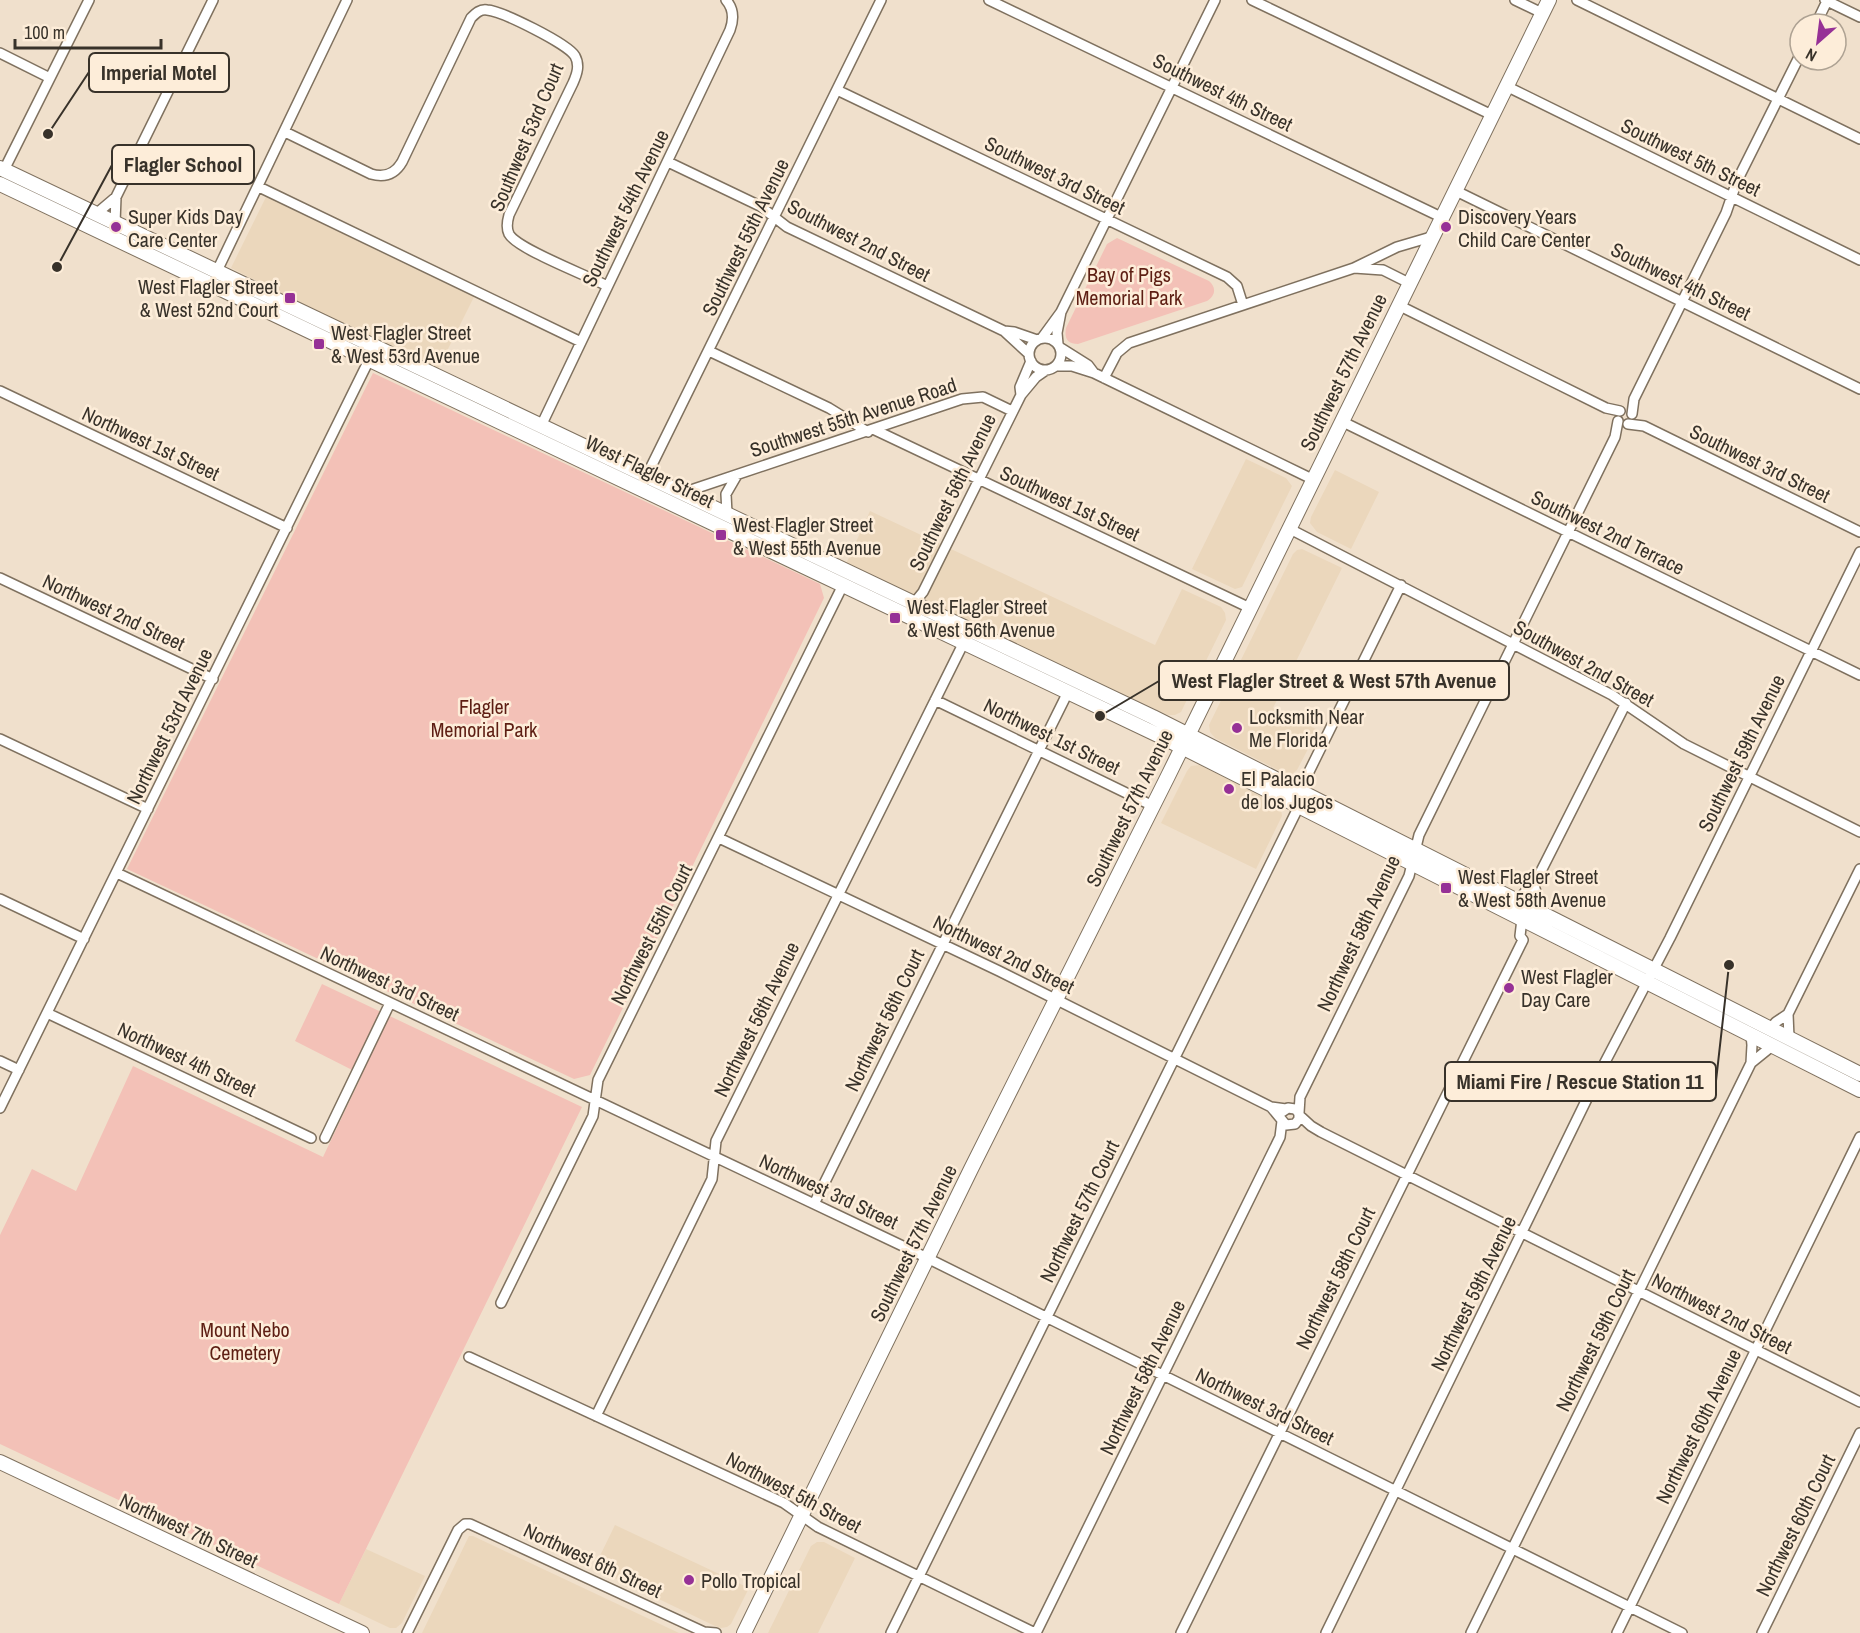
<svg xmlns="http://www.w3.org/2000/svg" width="1860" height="1633" font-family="'Archivo Narrow',sans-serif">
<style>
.built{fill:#ebd7bc}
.green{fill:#f3c1b7}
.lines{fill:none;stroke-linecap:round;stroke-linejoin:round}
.street-casing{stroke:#7f715f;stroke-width:12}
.secondary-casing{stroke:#7f715f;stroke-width:16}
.street{stroke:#fff;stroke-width:9}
.secondary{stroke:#fff;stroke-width:14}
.poi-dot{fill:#963196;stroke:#fdedd9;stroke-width:2}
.labels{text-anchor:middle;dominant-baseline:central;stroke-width:5;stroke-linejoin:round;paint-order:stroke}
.street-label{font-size:20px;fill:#38322a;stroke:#fdedd9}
.poi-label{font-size:20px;fill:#38322a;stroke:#fdedd9;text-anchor:start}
.park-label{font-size:20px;fill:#5d1e13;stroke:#fdedd9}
.leader{fill:none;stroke:#38322a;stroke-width:2}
.callout-dot{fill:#38322a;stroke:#fdedd9;stroke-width:2}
.callout{fill:#fdedd9;stroke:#38322a;stroke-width:2}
.callout-label{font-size:21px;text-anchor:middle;font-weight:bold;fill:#38322a}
</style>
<rect width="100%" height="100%" fill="#f0e0cc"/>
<path class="built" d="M266,197L474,297L437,371L231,268Z
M1246,459L1286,478L1292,486L1242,587L1235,589L1192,569Z
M1335,470L1379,492L1351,549L1317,532L1310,523L1311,517Z
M870,511L1155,645L1182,589L1221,607L1225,613L1226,620L1181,712L1175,715H1168L846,564Z
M1302,549L1342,568L1273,708L1318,730L1297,770L1292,774L1284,773L1215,738L1210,732L1209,725L1293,554L1297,550Z
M1200,765L1276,804L1281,809L1282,816L1256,869L1161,823L1187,771L1191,766Z
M615,1525L749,1588L731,1624L727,1627L721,1628L715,1626L594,1568Z
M469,1536H473L679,1633H422Z
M817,1542H824L855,1558L818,1633H768L811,1546Z
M366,1549L425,1576L402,1623L396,1628H390L339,1604Z"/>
<path class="green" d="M1117,238L1209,281C1217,288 1215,296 1207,301L1078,344C1068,344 1064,339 1066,328L1107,244Z
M373,373L820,584L824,598L590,1075L574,1079L127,869Z
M322,984L582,1107L339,1604L0,1444V1235L32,1169L76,1191L133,1066L323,1157L362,1075L295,1041Z"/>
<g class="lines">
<g class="street-casing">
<path id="street" d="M989,0L1441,217
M1252,0L1492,115
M1515,0L1542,13
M1577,0L1860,139
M1825,0L1860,17
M1816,24L1827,1
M0,53L50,78
M1506,86L1860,260
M837,90L1227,277L1237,286L1243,305
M285,132L371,174C385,178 395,174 402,162L471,18C476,13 480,9 487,10C502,11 568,44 575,56C580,65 577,74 573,83L509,215C507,222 506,228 509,234C517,249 589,276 607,286
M668,162L760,206L787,227L1004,331L1014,332L1037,340
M4,170L89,0
M259,187L581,342
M1454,190L1860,389
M96,214L116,197L213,0
M115,223L116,197
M1354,268L1383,270L1409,283
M217,271L347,0
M1398,305L1606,408L1620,411
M1004,331L1029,354
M1029 354a16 16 0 1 1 32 0a16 16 0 1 1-32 0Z
M1042,338L1061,312L1215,0
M1058,344L1057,333L1061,312
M1061,348L1088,365L1094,373
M709,351L829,408L868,432
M1057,366H1072L1094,373L1312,479
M1104,378L1117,353L1129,343L1354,268L1397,247L1431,237
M0,391L287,528
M1021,395L1020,387L1031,361
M1632,414L1634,399L1726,213L1737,181L1800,55
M1341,421L1860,675
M1628,424L1644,426L1860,532
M541,426L730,30C734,19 734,9 726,0
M875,430L1250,608
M644,481L881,0
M682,493L962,399L983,397L1012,411
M727,514L726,494L737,475
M1288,528L1612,695L1684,744L1860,832
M0,578L213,679
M914,603L923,592L1021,395L1036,377L1046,370
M935,700L1153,806
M0,739L148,809
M1300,790L1401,585
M719,838L999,971L1271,1107L1286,1109
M117,873L909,1249L1682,1633
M0,899L84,939
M1518,901L1529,887L1534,885L1626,703
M1533,908L1536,892L1534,885
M47,1013L311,1138
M1770,1029L1776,1022L1788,1014
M1789,1038L1788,1014L1860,869
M0,1061L19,1070
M1751,1063L1772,1046
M1271,1107L1286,1125L1295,1124L1299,1119V1113L1295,1109L1288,1108L1282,1112
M0,1108L369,360
M1299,1113L1300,1097L1409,876L1419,835L1615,437L1618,421
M1299,1115L1311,1126L1321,1132L1860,1402
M325,1138L390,1003
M814,1204L1068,692
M501,1303L593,1116L598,1080L843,585
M469,1357L784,1503L818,1527L1035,1633
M596,1416L712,1179L716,1141L964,642
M407,1633L458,1530L465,1524H470L704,1632L716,1633
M891,1633L1299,806
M1036,1633L1280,1137L1282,1121
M1181,1633L1523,940L1520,936L1522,919
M1326,1633L1603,1066L1670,938L1860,552
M1471,1633L1751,1063L1752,1045L1751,1035
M1617,1633L1860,1137
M1762,1633L1860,1433"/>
</g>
<g class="secondary-casing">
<path id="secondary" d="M0,168L1153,717L1860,1074
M0,184L1160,736L1860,1090
M0,1462L362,1633
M744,1633L971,1169L1168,776L1549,0"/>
</g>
<use href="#street" class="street"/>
<use href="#secondary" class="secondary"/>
</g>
<g class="poi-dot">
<circle cx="116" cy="227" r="6"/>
<circle cx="1446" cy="227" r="6"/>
<rect x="284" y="292" width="12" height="12" rx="3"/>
<rect x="313" y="338" width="12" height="12" rx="3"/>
<rect x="715" y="529" width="12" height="12" rx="3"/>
<rect x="889" y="612" width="12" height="12" rx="3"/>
<circle cx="1237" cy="728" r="6"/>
<circle cx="1229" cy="789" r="6"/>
<rect x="1440" y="882" width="12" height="12" rx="3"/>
<circle cx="1509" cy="988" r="6"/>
<circle cx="689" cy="1580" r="6"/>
</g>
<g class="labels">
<g class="street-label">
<text transform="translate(1223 92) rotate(26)">Southwest 4th Street</text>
<text transform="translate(526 137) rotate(-67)">Southwest 53rd Court</text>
<text transform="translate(1691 157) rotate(26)">Southwest 5th Street</text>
<text transform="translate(1055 175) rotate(26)">Southwest 3rd Street</text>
<text transform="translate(625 208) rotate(-64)">Southwest 54th Avenue</text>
<text transform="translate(745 237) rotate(-64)">Southwest 55th Avenue</text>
<text transform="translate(859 240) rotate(27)">Southwest 2nd Street</text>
<text transform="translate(1681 281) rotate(26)">Southwest 4th Street</text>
<text transform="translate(1343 372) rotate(-64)">Southwest 57th Avenue</text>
<text transform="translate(853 417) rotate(-18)">Southwest 55th Avenue Road</text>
<text transform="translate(151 443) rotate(25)">Northwest 1st Street</text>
<text transform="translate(1760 463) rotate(26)">Southwest 3rd Street</text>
<text transform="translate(650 471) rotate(26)">West Flagler Street</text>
<text transform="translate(952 492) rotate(-64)">Southwest 56th Avenue</text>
<text transform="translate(1070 503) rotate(25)">Southwest 1st Street</text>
<text transform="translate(1608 532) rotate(26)">Southwest 2nd Terrace</text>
<text transform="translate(114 612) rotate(25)">Northwest 2nd Street</text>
<text transform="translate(1584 663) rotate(29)">Southwest 2nd Street</text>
<text transform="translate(169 726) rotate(-64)">Northwest 53rd Avenue</text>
<text transform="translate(1052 736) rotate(26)">Northwest 1st Street</text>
<text transform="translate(1741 753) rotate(-64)">Southwest 59th Avenue</text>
<text transform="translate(1129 808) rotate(-64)">Southwest 57th Avenue</text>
<text transform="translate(1358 933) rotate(-65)">Northwest 58th Avenue</text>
<text transform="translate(651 934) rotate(-63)">Northwest 55th Court</text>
<text transform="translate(1004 954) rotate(26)">Northwest 2nd Street</text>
<text transform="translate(390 983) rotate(25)">Northwest 3rd Street</text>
<text transform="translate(756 1019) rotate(-64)">Northwest 56th Avenue</text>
<text transform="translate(884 1020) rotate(-64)">Northwest 56th Court</text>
<text transform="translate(187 1059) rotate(25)">Northwest 4th Street</text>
<text transform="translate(829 1191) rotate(25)">Northwest 3rd Street</text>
<text transform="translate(1079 1211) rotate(-64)">Northwest 57th Court</text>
<text transform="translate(913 1243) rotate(-64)">Southwest 57th Avenue</text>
<text transform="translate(1335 1278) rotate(-64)">Northwest 58th Court</text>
<text transform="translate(1473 1293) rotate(-64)">Northwest 59th Avenue</text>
<text transform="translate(1722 1313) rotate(27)">Northwest 2nd Street</text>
<text transform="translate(1595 1340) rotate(-64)">Northwest 59th Court</text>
<text transform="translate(1142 1377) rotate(-64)">Northwest 58th Avenue</text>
<text transform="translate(1265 1406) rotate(26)">Northwest 3rd Street</text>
<text transform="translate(1698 1426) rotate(-64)">Northwest 60th Avenue</text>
<text transform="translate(794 1492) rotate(28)">Northwest 5th Street</text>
<text transform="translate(1795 1525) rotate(-64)">Northwest 60th Court</text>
<text transform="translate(189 1530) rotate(25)">Northwest 7th Street</text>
<text transform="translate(593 1560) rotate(25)">Northwest 6th Street</text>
</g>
<g class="poi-label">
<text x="128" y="216">Super Kids Day<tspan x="128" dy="23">Care Center</tspan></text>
<text x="1458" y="216">Discovery Years<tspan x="1458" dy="23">Child Care Center</tspan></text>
<text x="278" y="286" text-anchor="end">West Flagler Street<tspan x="278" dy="23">&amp; West 52nd Court</tspan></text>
<text x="331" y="332">West Flagler Street<tspan x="331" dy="23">&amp; West 53rd Avenue</tspan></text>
<text x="733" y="524">West Flagler Street<tspan x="733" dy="23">&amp; West 55th Avenue</tspan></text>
<text x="907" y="606">West Flagler Street<tspan x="907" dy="23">&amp; West 56th Avenue</tspan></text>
<text x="1249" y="716">Locksmith Near<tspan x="1249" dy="23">Me Florida</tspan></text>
<text x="1241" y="778">El Palacio<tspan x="1241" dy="23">de los Jugos</tspan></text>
<text x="1458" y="876">West Flagler Street<tspan x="1458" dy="23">&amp; West 58th Avenue</tspan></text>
<text x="1521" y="976">West Flagler<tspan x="1521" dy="23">Day Care</tspan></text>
<text x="701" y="1580">Pollo Tropical</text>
</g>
<g class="park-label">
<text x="1129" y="274">Bay of Pigs<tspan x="1129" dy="23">Memorial Park</tspan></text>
<text x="484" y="706">Flagler<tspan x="484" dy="23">Memorial Park</tspan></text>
<text x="245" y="1329">Mount Nebo<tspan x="245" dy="23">Cemetery</tspan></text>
</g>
</g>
<path class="leader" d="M48 134L89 72M57 267L112 165M1100 716L1159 681M1729 965L1716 1081"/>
<g class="callout-dot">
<circle cx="48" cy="134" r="6"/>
<circle cx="57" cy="267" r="6"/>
<circle cx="1100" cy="716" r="6"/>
<circle cx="1729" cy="965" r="6"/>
</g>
<g class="callout">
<rect x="89" y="53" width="140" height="39" rx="6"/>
<rect x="112" y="145" width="142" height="39" rx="6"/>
<rect x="1159" y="661" width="350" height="39" rx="6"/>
<rect x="1445" y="1062" width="271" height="39" rx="6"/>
</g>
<g class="callout-label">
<text x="159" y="80">Imperial Motel</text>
<text x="183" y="172">Flagler School</text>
<text x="1334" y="688">West Flagler Street &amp; West 57th Avenue</text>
<text x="1580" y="1089">Miami Fire / Rescue Station 11</text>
</g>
<g transform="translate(1818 42) rotate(208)"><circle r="28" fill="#fdedd9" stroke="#aea293" stroke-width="1.5"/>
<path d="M0-4.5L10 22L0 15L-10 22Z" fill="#963196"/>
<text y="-9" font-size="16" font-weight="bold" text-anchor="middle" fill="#38322a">N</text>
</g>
<path d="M15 39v9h146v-9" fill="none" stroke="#38322a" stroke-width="3"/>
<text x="24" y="39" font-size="18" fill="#38322a" stroke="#fdedd9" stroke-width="4.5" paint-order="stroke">100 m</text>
</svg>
